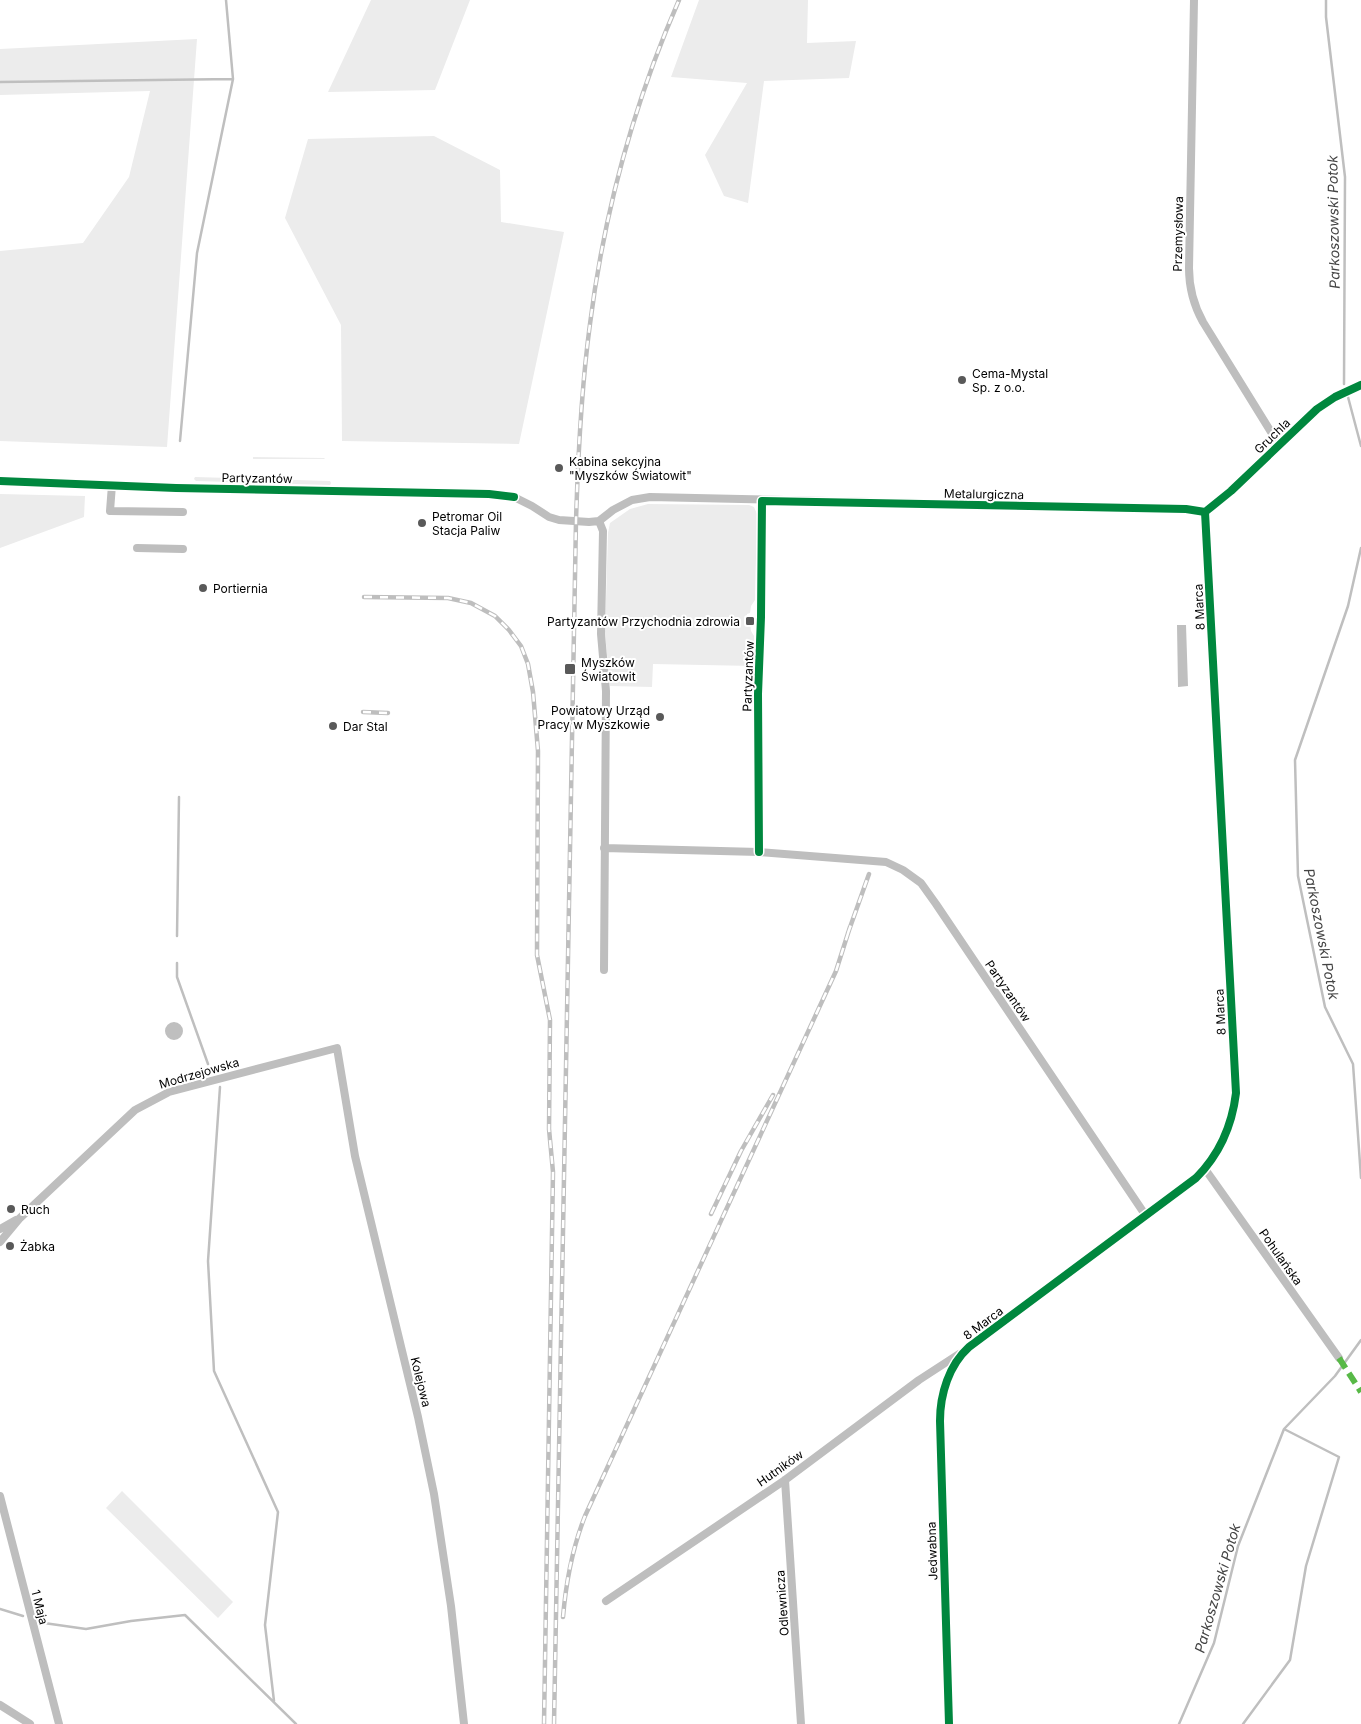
<svg xmlns="http://www.w3.org/2000/svg" width="1361" height="1724" font-family="Inter,sans-serif">
<style>
.green{fill:#ececec}
.water{fill:#bfbfbf}
.lines{fill:none;stroke-linecap:round;stroke-linejoin:round}
.stream{stroke:#bfbfbf;stroke-width:2.5}
.street{stroke:#bebebe;stroke-width:8}
.rail-casing{stroke:#bebebe;stroke-width:4.5}
.rail{stroke:#fff;stroke-width:2.5;stroke-dasharray:8;stroke-linecap:butt}
.quiet{stroke:#58b947;stroke-width:6;stroke-dasharray:12 6;stroke-linecap:butt}
.cycleway-casing{stroke:#fff;stroke-width:11}
.cycleway{stroke:#00873e;stroke-width:8}
.poi-dot{fill:#595959;stroke:#fff;stroke-width:2}
.labels{text-anchor:middle;dominant-baseline:central;stroke-width:4;stroke-linejoin:round;paint-order:stroke}
.street-label{font-size:12px;fill:#000;stroke:#fff}
.poi-label{font-size:12px;fill:#000;stroke:#fff;text-anchor:start}
.water-label{font-size:14px;font-style:italic;fill:#444;stroke:#fff}
</style>
<rect width="100%" height="100%" fill="#fff"/>
<path class="green" d="M371,0H470L435,90L328,92Z
M699,0H808L807,43L856,41L849,78L764,81L748,203L724,196L705,155L747,83L671,77Z
M197,39L167,447L0,441V251L83,243L129,177L150,91L0,95V49Z
M434,136L500,170L501,222L564,232L519,444L342,441L341,325L285,218L308,139Z
M253,457L324,458L325,459H253Z
M195,477L330,481L331,483L330,485L196,481L194,479Z
M0,494L85,496L84,517L0,548Z
M648,504L749,505L754,507L757,514L755,600L751,606L750,613L747,614V622L750,623L751,631L754,636V666L653,664L652,687L610,686L605,633L608,533L610,523L630,509Z
M122,1491L233,1602L218,1618L106,1508Z"/>
<path class="water" d="M1177,625H1186L1188,686L1178,687Z
M165 1031a9 9 0 1 1 18 0a9 9 0 1 1-18 0Z"/>
<g class="lines">
<path class="stream" d="M1326,0V17L1345,177L1344,384
M0,82L233,79
M1348,397L1361,446
M180,441L197,253L233,79L226,0
M1361,548L1348,606L1295,760L1298,876L1325,1007L1353,1064L1361,1178
M177,936L179,797
M177,963V977L208,1064
M220,1087L208,1261L214,1371L278,1512L265,1625L274,1701
M0,1609L23,1616
M44,1623L86,1629L131,1621L185,1615L296,1724
M1179,1724L1214,1643L1238,1546L1284,1429L1335,1376L1361,1340
M1243,1724L1290,1660L1306,1566L1339,1457L1284,1429"/>
<path class="street" d="M1194,0L1189,268C1189,288 1193,304 1203,322L1279,445
M0,481L176,488L489,494L514,497L532,506L549,517L559,520L589,522L599,521L613,510L632,500L650,497L1186,509L1205,512
M112,485L110,511L183,512
M1205,512L1231,491L1317,409L1335,397L1361,385
M599,521L603,531L601,634L606,691L604,970
M137,548L183,549
M604,848L759,852L886,862L903,870L921,883L936,904L1146,1216
M759,852L758,694L761,617L762,501
M1205,1169L1339,1358
M0,1229L16,1220
M0,1242L20,1218L135,1110L169,1092L337,1048L355,1156L418,1417L434,1494L451,1606L464,1724
M785,1480L801,1724
M0,1496L59,1724
M606,1601L785,1480L919,1380L959,1354
M0,1705L30,1724
M949,1724L940,1421C940,1394 949,1365 969,1347L1196,1178C1220,1154 1232,1126 1236,1093L1205,512"/>
<g class="rail-casing">
<path id="rail" d="M364,597L448,598L471,603L495,616L509,630L521,646L528,664L533,692L538,751L537,955L550,1020L549,1129L553,1172L544,1724
M363,712L388,713
M848,933L869,874
M711,1214L741,1151L773,1095
M563,1617C566,1582 572,1549 585,1516L836,971L850,927
M554,1724L576,521C578,455 581,390 590,324C604,213 634,103 679,0"/>
</g>
<use href="#rail" class="rail"/>
<path class="quiet" d="M1339,1358L1361,1392"/>
<g class="cycleway-casing">
<path id="cycleway" d="M0,481L176,488L489,494L514,497
M1205,512L1231,491L1317,409L1335,397L1361,385
M759,852L758,694L761,617L762,501L1186,509L1205,512
M949,1724L940,1421C940,1394 949,1365 969,1347L1196,1178C1220,1154 1232,1126 1236,1093L1205,512"/>
</g>
<use href="#cycleway" class="cycleway"/>
</g>
<g class="poi-dot">
<circle cx="962" cy="380" r="5"/>
<circle cx="559" cy="468" r="5"/>
<circle cx="422" cy="523" r="5"/>
<circle cx="203" cy="588" r="5"/>
<rect x="745" y="616" width="10" height="10" rx="2.5"/>
<rect x="564" y="663" width="12" height="12" rx="2.5"/>
<circle cx="660" cy="717" r="5"/>
<circle cx="333" cy="726" r="5"/>
<circle cx="11" cy="1209" r="5"/>
<circle cx="10" cy="1246" r="5"/>
</g>
<g class="labels">
<g class="street-label">
<text transform="translate(1178 234) rotate(-89)">Przemysłowa</text>
<text transform="translate(1272 436) rotate(-44)">Gruchla</text>
<text transform="translate(257 478) rotate(1)">Partyzantów</text>
<text transform="translate(984 494) rotate(1)">Metalurgiczna</text>
<text transform="translate(1199 607) rotate(-93)">8 Marca</text>
<text transform="translate(748 676) rotate(-88)">Partyzantów</text>
<text transform="translate(1008 991) rotate(56)">Partyzantów</text>
<text transform="translate(1220 1012) rotate(-93)">8 Marca</text>
<text transform="translate(199 1073) rotate(-16)">Modrzejowska</text>
<text transform="translate(1281 1257) rotate(55)">Pohulańska</text>
<text transform="translate(983 1323) rotate(-37)">8 Marca</text>
<text transform="translate(421 1382) rotate(76)">Kolejowa</text>
<text transform="translate(780 1468) rotate(-35)">Hutników</text>
<text transform="translate(932 1551) rotate(-92)">Jedwabna</text>
<text transform="translate(782 1603) rotate(-94)">Odlewnicza</text>
<text transform="translate(40 1607) rotate(76)">1 Maja</text>
</g>
<g class="poi-label">
<text x="972" y="373">Cema-Mystal<tspan x="972" dy="14">Sp. z o.o.</tspan></text>
<text x="569" y="461">Kabina sekcyjna<tspan x="569" dy="14">"Myszków Światowit"</tspan></text>
<text x="432" y="516">Petromar Oil<tspan x="432" dy="14">Stacja Paliw</tspan></text>
<text x="213" y="588">Portiernia</text>
<text x="740" y="621" text-anchor="end">Partyzantów Przychodnia zdrowia</text>
<text x="581" y="662">Myszków<tspan x="581" dy="14">Światowit</tspan></text>
<text x="650" y="710" text-anchor="end">Powiatowy Urząd<tspan x="650" dy="14">Pracy w Myszkowie</tspan></text>
<text x="343" y="726">Dar Stal</text>
<text x="21" y="1209">Ruch</text>
<text x="20" y="1246">Żabka</text>
</g>
<g class="water-label">
<text transform="translate(1333 222) rotate(-91)">Parkoszowski Potok</text>
<text transform="translate(1322 934) rotate(79)">Parkoszowski Potok</text>
<text transform="translate(1217 1588) rotate(-74)">Parkoszowski Potok</text>
</g>
</g>
</svg>
